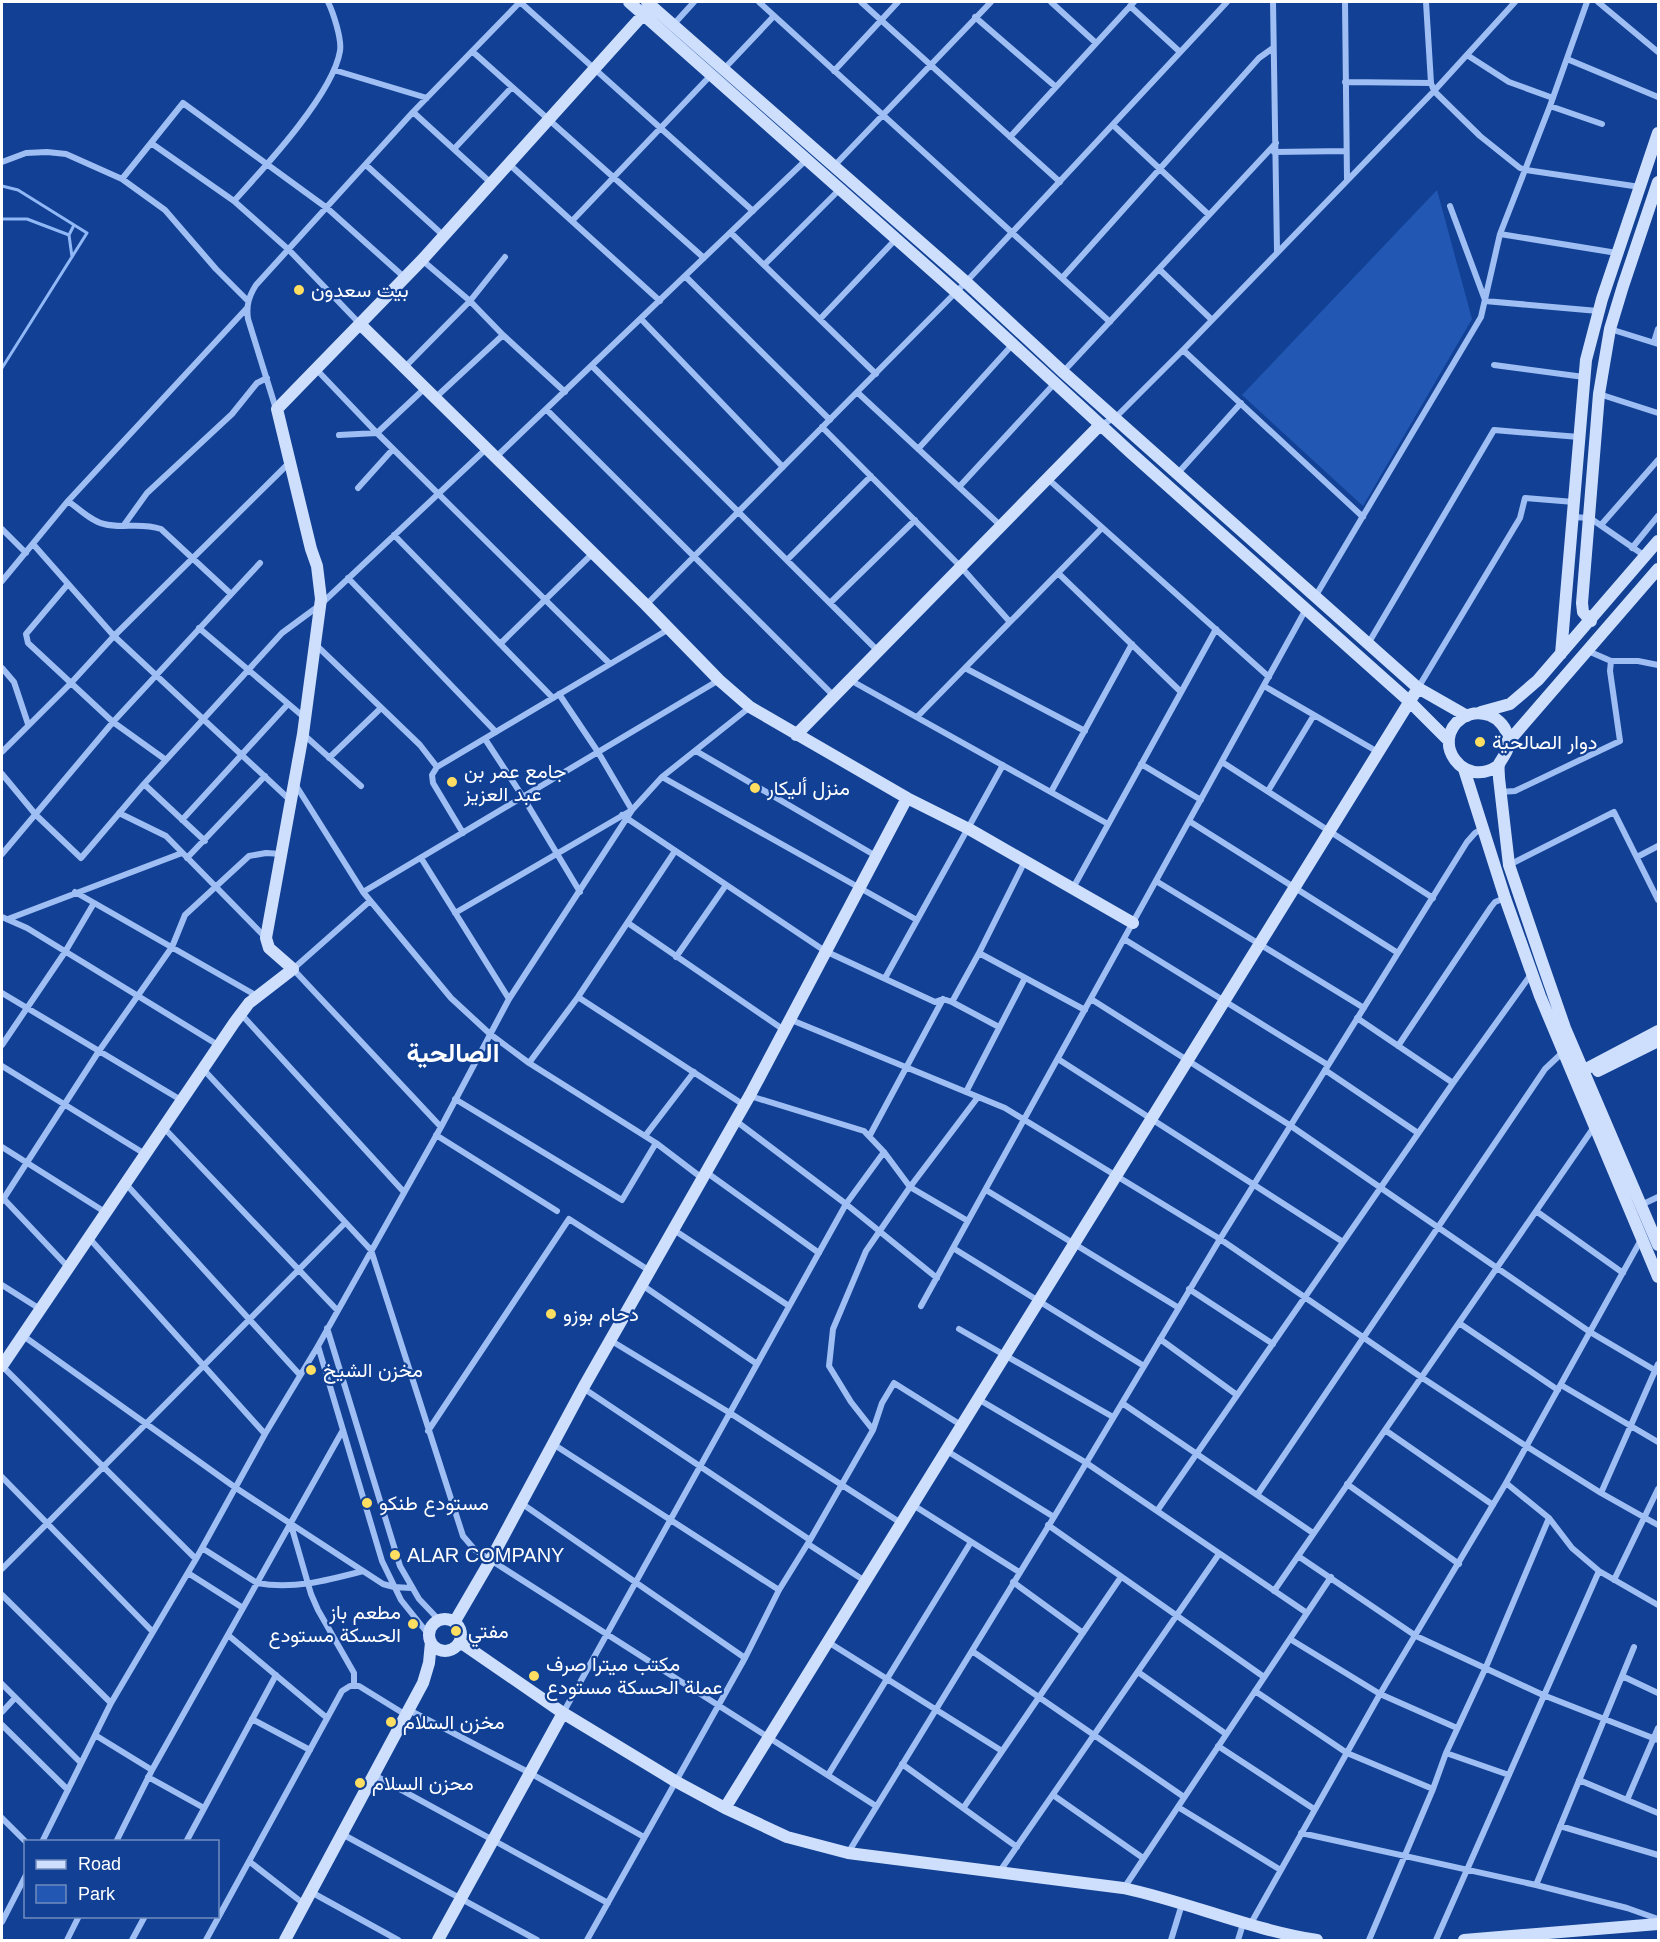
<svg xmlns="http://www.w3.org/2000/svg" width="1660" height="1942" font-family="Helvetica,Vazirmatn,sans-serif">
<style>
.green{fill:#2258b3}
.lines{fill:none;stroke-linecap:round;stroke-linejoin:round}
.stream{stroke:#90b8f7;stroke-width:3}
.street{stroke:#9fbef3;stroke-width:6}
.secondary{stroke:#cedffd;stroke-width:12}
.poi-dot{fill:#ffde61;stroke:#114094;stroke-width:2}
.labels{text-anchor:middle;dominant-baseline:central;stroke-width:4.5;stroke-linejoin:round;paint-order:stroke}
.poi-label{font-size:20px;fill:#fff;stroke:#114094;text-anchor:start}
.district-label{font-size:26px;font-weight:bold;fill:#fff;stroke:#114094}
</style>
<rect width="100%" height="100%" fill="#114094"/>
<path class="green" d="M1437,190L1472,319L1363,506L1242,395Z"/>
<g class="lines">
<path class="stream" d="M2,186L18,190L87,233L2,368
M2,219H27L69,235
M72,257L69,235L74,225"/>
<path class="street" d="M520,2L753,211
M759,2L1110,322
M861,2L1060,182
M1051,2L1096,43
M1273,2L1277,251
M1345,2L1347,180
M1426,2L1431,83L1434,91L1480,136L1520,168L1526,170L1640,187
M1598,2L1658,52
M1130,6L1180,52
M975,17L1056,87
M674,24L694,2
M473,52L704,258
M1467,55L1509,82L1553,98
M1567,59L1658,97
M724,69L774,16
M334,70L427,98
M834,71L898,2
M1345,82L1431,83
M1550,106L1602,124
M413,112L491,183
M1113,125L1209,215
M1010,137L1134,2
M151,143L234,201L289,250L360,324
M454,149L512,87
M1274,152L1346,151
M2,162L26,153L47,152L66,154L122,179L165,210L216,269L248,301
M509,164L660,301
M366,165L444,236
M834,166L991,2
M122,179L183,103L327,208L404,277
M234,201C264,168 333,94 340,51C342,39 333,12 328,2
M1450,206L1485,300
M572,221L711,75
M731,233L876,374
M1500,234L1617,253
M422,260L470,301L503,335L565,392
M764,265L840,189
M1159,269L1212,320
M685,276L830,420
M1062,278L1259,58L1273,48
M1485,301L1598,311
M641,319L783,467
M820,319L895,240
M1610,329L1658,344
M1654,342L1658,329
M1183,350L1363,517
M1494,365L1584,377
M592,366L878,651
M404,368L470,301L505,257
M316,369L377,433L610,664
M1063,372L1276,143
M857,392L1001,526
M1599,394L1658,413
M435,398L503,335
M276,409L248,319C246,305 249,296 256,285L413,112L520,2
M546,409L834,696
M1101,425L1116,417L1183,350L1434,91L1515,2
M822,427L961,567L1010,622
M339,435L377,433L425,388
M918,449L1013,344
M496,457L807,159
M1178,473L1241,403
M1048,479L1269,677
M959,487L1054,384
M358,488L393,449
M68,501C79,509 91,521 104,524C122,529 140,522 161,529L231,594
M1573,517L1590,518L1645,556
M124,525L147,493L232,414L257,383L267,378
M1601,525L1658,460
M2,529L26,553
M394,535L553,698
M33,544L114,636L290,800
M1632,548L1658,516
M787,560L871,476
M1058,573L1181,692
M348,578L496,732
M2,581L68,501L247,308
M68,584L26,634L28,643L113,722L166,760
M1315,597L1481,317L1500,234L1550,106L1587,2
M830,603L915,520
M646,605L966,282L1227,2
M199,628L305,718
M315,644L420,745L437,767
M500,644L593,553
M1368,644L1494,430L1579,437
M1588,651L1611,661H1638L1658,665
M2,668L14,682L28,724
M965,668L1085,731
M850,680L1108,824
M1264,686L1378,752
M1418,688L1520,518L1525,498L1574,502
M917,717L1102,528
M303,734L361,786
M485,739L523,797L580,892
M696,751L876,856
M2,752L71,683L114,636L289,463
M329,758L381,708
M1222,762L1433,898
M1141,764L1201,800
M2,774L36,815L81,858L144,784L282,633L320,605L486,449
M662,777L917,920
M144,784L205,841
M295,784L363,892L451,998L490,1034L529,1063L656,1143L702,1178
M1268,791L1314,715
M1051,792L1132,644
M1500,792L1515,791L1620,741L1610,671L1611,661
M119,813L166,836L265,937
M622,815L825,951L935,1002L943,999L952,1002L999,1027
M182,820L288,704
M1189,821L1398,953
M463,833L433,783L432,775L437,767L669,629
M2,854L113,722L260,563
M1637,857L1658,846
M187,858L265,776
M421,858L509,999
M1509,865L1614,812L1658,900
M1156,881L1364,1008
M1073,888L1216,629
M75,892L257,996
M363,892L719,680
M370,901L293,969L441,1127
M455,913L632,810L598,752L559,694
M2,917L27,928L218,1045
M8,919L182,853
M628,923L784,1030
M1124,939L1328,1065
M979,953L1085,1010
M676,957L726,885
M885,978L1003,765
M2,993L181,1100
M578,997L744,1105
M1091,999L1291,1126L1590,1332L1658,1372
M952,1002L979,953L1025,861
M241,1014L403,1191
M1357,1018L1453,1083
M789,1019L1005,1108L1220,1239L1421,1377L1526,1446L1601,1493L1658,1525
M2,1045L65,952L94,903
M1398,1046L1491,907L1495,902L1505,898
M1058,1059L1343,1242
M529,1063L578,997L675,851
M2,1066L145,1154
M203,1069L371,1250L463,1536L475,1550L876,1806
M1325,1070L1418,1133
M966,1092L1025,978
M750,1096L864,1131L884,1152L910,1187L968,1221
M455,1099L622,1200L656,1143
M736,1121L846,1204L937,1278
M164,1128L337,1310
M436,1135L557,1211
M870,1135L943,999
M645,1136L694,1072
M2,1147L105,1212
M706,1172L819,1253
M125,1183L300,1375
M986,1190L1179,1308
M2,1197L68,1267
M2,1201L99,1051L172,947L185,915L249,856L266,853L282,854
M1641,1205L1658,1197
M1536,1211L1623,1273
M674,1230L789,1306
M89,1238L265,1434
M953,1248L1144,1366
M2,1285L40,1309
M642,1285L757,1364
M1189,1289L1273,1344
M921,1306L1306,609
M1459,1323L1558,1390
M327,1328L400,1566L419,1599L439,1620
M959,1329L1113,1417
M22,1335L236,1488L383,1584L394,1587L411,1588
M1160,1339L1237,1395
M610,1340L730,1413L901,1523
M318,1346L382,1561L401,1600L429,1635
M2,1366L196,1559
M1561,1385L1658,1442
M583,1388L810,1540
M978,1399L1085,1462L1307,1613
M1122,1403L1313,1533
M873,1430L882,1403L894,1383L961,1425
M1385,1430L1493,1505
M428,1431L569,1219L650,1271
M553,1444L779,1590
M947,1451L1054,1517
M2,1477L152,1631
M1506,1483L1549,1518L1572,1548L1599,1571L1658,1605
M1347,1484L1459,1564
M1601,1493L1658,1364
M1257,1495L1545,1069L1563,1052
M521,1503L745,1658
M913,1505L1019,1572
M1157,1511L1453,1083L1532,973
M291,1525L311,1594L318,1610L354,1673V1686
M1048,1525L1264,1677
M808,1544L865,1581
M202,1548L257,1583C293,1590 329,1580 363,1571
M1298,1556L1416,1636L1543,1695L1658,1740
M2,1569L345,1223
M188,1573L243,1608
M1614,1580L1658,1489
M1013,1582L1083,1633
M1274,1591L1594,1127
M2,1595L111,1703
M228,1635L327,1718
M1290,1639L1380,1694L1457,1728
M828,1642L1002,1751
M972,1651L1184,1797
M1138,1672L1226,1734
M1622,1676L1658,1693
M2,1684L81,1763
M1255,1691L1347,1753L1433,1789
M409,1710L530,1773L644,1837
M2,1712L15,1698
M563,1713L846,1204L884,1152
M252,1719L310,1750
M2,1725L68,1790
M95,1735L152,1770
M1218,1746L1314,1809
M1446,1753L1509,1775
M902,1764L1017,1847
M374,1775L608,1903
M828,1775L971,1542
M148,1777L204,1808
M1579,1780L1658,1813
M1053,1795L1143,1858
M1627,1800L1658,1728
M964,1807L1121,1577
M1178,1807L1279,1869
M2,1818L26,1842
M1560,1826L1658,1855
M1301,1833L1536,1885L1627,1908L1658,1919
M342,1834L537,1940
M42,1842L111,1703L196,1559L265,1434L318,1346L441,1127L509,999L632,810L662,777L750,707
M116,1842L152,1770L343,1430
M186,1842L276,1675
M848,1853L1054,1517L1220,1239L1467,842L1475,833L1483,828
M250,1862L304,1904
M1000,1871L1219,1554
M1536,1885L1634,1647
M1124,1888L1331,1577
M311,1892L398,1940
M2,1922L26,1875
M1250,1925L1380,1694L1506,1483L1642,1238
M67,1940L79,1916
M132,1940L145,1916
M206,1940L342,1691L350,1686H359L406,1715
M587,1940L745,1658L779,1590L810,1540L873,1430L851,1402L829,1366L833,1329L866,1251L910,1187L978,1097
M1171,1940L1182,1904
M1238,1940L1243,1924
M1369,1940L1433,1789L1446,1753L1486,1667L1549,1518
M1436,1940L1599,1571"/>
<path class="secondary" d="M629,2L956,292L1130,452L1410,702L1449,741
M647,2L966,282L1063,372L1418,688L1467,716
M360,324L646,605L719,680L750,707L907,798L969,829L1133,923
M1591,621L1583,612L1582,603L1599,394L1610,329L1623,286L1658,182
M1561,654L1586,360L1602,299L1658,133
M1481,712L1510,704L1538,680L1658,541
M796,735L1100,425
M1509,741L1658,569
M1499,765C1464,791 1429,741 1462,718C1470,713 1480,712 1489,715C1499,719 1507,728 1508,739C1510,750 1504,755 1499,764C1498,768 1499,774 1499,778L1509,865L1542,962L1565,1028L1658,1245
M1464,769L1505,898L1540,996L1658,1277
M1584,1070L1658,1031
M1598,1071L1658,1041
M2,1366L234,1023L249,1003L293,969L269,948L266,938L303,734L321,599L317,566L311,549L277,409L422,260L651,6
M429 1635a16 16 0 1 1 32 0a16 16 0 1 1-32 0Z
M455,1621L490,1561L583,1388L750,1095L907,798
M460,1642L563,1713L675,1781L725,1808L787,1837L848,1853L1123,1888C1189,1902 1251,1930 1317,1940
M725,1808L1418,688
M285,1940L423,1683L429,1663L431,1642
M438,1940L563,1713
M1464,1940L1658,1924"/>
</g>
<g class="poi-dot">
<circle cx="299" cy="290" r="6"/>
<circle cx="1480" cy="742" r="6"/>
<circle cx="452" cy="782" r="6"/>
<circle cx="755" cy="788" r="6"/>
<circle cx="551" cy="1314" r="6"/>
<circle cx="311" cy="1370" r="6"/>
<circle cx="367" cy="1503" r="6"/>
<circle cx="395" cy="1555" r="6"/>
<circle cx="413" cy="1624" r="6"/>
<circle cx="456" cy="1631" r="6"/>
<circle cx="534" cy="1676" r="6"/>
<circle cx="391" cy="1722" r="6"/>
<circle cx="360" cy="1783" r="6"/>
</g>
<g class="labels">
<g class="poi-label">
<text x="311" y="290">بيت سعدون</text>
<text x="1492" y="742">دوار الصالحية</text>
<text x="464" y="771">جامع عمر بن<tspan x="464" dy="23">عبد العزيز</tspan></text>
<text x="767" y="788">منزل أليكار</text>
<text x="563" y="1314">دحام بوزو</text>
<text x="323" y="1370">مخزن الشيخ</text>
<text x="379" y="1503">مستودع طنكو</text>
<text x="407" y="1555">ALAR COMPANY</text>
<text x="401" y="1612" text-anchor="end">مطعم باز<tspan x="401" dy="23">الحسكة مستودع</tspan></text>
<text x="468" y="1631">مفتي</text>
<text x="546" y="1664">مكتب ميترا صرف<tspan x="546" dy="23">عملة الحسكة مستودع</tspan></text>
<text x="403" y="1722">مخزن السلام</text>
<text x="372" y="1783">محزن السلام</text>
</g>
<g class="district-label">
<text x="453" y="1053">الصالحية</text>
</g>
</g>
<rect width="1660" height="1942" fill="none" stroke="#ffffff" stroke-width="6"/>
<rect x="24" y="1840" width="195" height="78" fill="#114094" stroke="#708cbf" stroke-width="1.5"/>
<rect x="36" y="1860" width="30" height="9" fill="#cedffd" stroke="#708cbf" stroke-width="1.5"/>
<text x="78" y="1870" font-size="18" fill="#ffffff">Road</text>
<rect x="36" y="1885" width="30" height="18" fill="#2258b3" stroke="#708cbf" stroke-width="1.5"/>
<text x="78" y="1900" font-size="18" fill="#ffffff">Park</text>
</svg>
